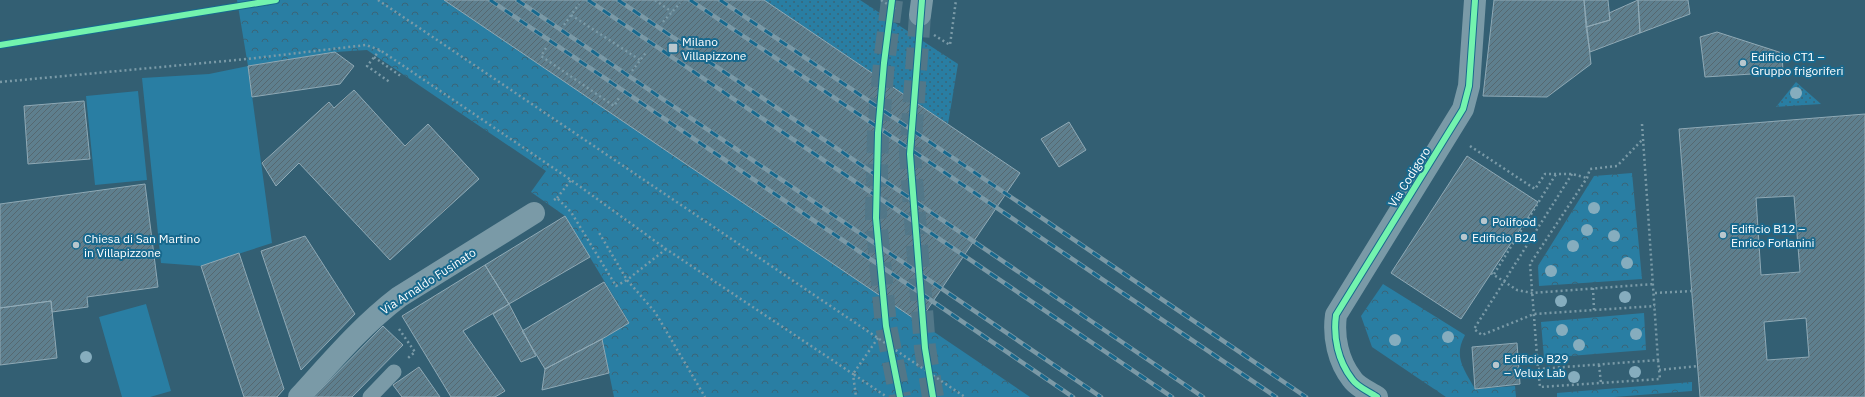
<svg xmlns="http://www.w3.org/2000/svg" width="1865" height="397" font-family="'IBM Plex Sans',sans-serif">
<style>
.grass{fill:url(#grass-dots)}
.forest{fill:url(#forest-crowns)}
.garden{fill:#297ea3}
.building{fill:url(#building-hatch);stroke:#8fa9b5;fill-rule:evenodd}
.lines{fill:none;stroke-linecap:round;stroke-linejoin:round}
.minor-tunnel{stroke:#527788;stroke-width:22;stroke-dasharray:22 11;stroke-linecap:butt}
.path{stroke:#7a9aa7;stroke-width:2.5;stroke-dasharray:2 3;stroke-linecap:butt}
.service{stroke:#7a9aa7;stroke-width:15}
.minor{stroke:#7a9aa7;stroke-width:22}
.rail-casing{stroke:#7b99a6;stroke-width:4.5}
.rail{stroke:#18698e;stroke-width:3;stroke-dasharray:9;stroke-linecap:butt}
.cycleway-casing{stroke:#18698e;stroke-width:8}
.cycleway{stroke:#73f3ae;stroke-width:6}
.tree{fill:#86adbe}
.poi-dot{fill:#b8c7ce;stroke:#18698e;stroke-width:1.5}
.labels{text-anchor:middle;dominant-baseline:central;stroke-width:4;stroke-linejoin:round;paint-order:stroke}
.poi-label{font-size:12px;fill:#fff;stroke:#18698e;text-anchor:start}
.street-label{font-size:12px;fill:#fff;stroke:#18698e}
</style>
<defs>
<pattern id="grass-dots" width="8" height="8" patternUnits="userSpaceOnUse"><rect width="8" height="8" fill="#297ea3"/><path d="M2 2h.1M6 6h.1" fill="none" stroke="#3a6578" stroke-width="1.8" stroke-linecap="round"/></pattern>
<pattern id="forest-crowns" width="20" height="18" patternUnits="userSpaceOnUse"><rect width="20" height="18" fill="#297ea3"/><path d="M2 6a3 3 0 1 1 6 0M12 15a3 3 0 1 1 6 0" fill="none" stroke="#3a6578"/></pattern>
<pattern id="building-hatch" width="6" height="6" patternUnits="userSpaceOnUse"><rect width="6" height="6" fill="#5e7f8e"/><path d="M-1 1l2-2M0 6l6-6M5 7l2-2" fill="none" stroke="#566870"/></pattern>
</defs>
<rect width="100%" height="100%" fill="#335f73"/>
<path class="grass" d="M764,0H860L958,64L948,124Z
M1796,82L1821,104L1776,107Z"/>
<path class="forest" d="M237,0H444L1030,397H614L602,339L629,322L565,216L531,192L546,171L367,50L335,52L248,66Z
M1632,173L1642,279L1539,286L1538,266L1594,176Z
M1383,284L1465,335C1453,357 1464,369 1475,389L1515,386L1516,397H1446L1372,347L1361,316Z
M1644,313L1646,350L1544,358L1541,322Z
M1692,382V391L1614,397H1557V393Z"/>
<path class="garden" d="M248,66L272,243L201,266L161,263L142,78L209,74Z
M138,91L147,180L95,185L86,96Z
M146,304L171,391L150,397H122L99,317Z"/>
<path class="building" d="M444,0H764L1020,173L919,322Z
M1494,0H1584L1591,64L1547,97L1483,96Z
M1584,0H1608L1610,20L1586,27Z
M1638,0H1688L1690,14L1640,33Z
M1638,0L1640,33L1590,52L1586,27L1610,20L1609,13Z
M1717,32L1782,53L1783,72L1705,77L1700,37Z
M335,52L354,66L340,84L252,97L248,66Z
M354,90L405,146L428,124L479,179L390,260L299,163L276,186L262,163L329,102L334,108Z
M84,101L90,159L28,164L24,106Z
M1865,114V397H1700L1679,129ZM1794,196L1800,272L1761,275L1756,198ZM1806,318L1809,357L1767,360L1764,322Z
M1069,122L1086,150L1059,167L1041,139Z
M1467,156L1538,202L1461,319L1391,273Z
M145,184L158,287L87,297L88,307L52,312L51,301L0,308V204Z
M565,216L590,257L509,304L485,265Z
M305,236L355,314L301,370L261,251Z
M239,253L284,389L277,397H244L201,266Z
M485,265L509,304L463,331L505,391L495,397H451L402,316Z
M604,282L629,323L602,339L545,369L522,331Z
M51,301L57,358L0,365V308Z
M509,304L536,356L521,362L493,314Z
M383,326L403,345L352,397H313Z
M602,339L609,373L542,390L545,369Z
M1517,343L1520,384L1475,389L1472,347Z
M419,367L440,397H402L393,385Z"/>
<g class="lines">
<path class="minor-tunnel" d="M892,0L884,63L878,133L876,218L886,326L900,397
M920,15L910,154L925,348L933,397"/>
<path class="path" d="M378,0L965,397
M655,0L672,12
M881,0L895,9
M571,15L640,60
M663,22L680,3
M564,25L579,4
M934,35L950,45L956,0
M546,48L541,56L614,106L619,98
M380,50L367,66L391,83
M374,57L402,77
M632,71L647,51
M0,82L247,59L366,45L380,50L571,180L666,249L853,374L856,397
M1642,124L1658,360L1538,369L1530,264L1587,178L1590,169L1617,166L1643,139
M1470,146L1535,189L1545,174H1572L1587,178
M1572,174L1474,329L1482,335L1534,314L1655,306
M557,198L571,180
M554,200L557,198L571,212L616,286L627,280L598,231
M666,249L627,280L655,312L705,397
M1491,273L1517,290L1532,293L1654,284
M1494,274L1556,174
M1593,288L1594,310
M1655,293L1692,291
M399,329L415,352L408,358
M878,338L853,374L887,397
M1599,365L1601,383
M1538,369L1540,387L1660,379L1658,360
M1659,370L1698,366"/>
<path class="service" d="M370,397L394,372"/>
<path class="minor" d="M920,15L922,0
M299,397C331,362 361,326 399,297L534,213
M1377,397C1370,392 1357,387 1352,379C1338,361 1333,337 1336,315L1463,109L1469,86L1475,0"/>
<g class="rail-casing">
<path id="rail" d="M490,0L1073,397
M517,0L1101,397
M588,0L1172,397
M618,0L1203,397
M690,0L1276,397
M720,0L1306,397"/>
</g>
<use href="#rail" class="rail"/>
<g class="cycleway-casing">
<path id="cycleway" d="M892,0L884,63L878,133L876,218L886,326L900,397
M922,0L910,154L925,348L933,397
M0,45L276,0
M1377,397C1370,392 1357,387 1352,379C1338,361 1333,337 1336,315L1463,109L1469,86L1475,0"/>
</g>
<use href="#cycleway" class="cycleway"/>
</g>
<g class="tree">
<circle cx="1796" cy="93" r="6"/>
<circle cx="1594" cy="208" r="6"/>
<circle cx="1587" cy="230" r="6"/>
<circle cx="1614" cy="236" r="6"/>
<circle cx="1573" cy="246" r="6"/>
<circle cx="1627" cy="263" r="6"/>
<circle cx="1551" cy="271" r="6"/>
<circle cx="1625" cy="297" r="6"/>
<circle cx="1561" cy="301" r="6"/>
<circle cx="1562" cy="330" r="6"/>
<circle cx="1636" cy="334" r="6"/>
<circle cx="1448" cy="337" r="6"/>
<circle cx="1395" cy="340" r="6"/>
<circle cx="1579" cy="345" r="6"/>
<circle cx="86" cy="357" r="6"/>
<circle cx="1635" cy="372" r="6"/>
<circle cx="1574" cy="377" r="6"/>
</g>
<g class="poi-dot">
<rect x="668" y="43" width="10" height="10" rx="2"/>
<circle cx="1743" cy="63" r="4"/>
<circle cx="1484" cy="221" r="4"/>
<circle cx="1723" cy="235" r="4"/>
<circle cx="1464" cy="237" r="4"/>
<circle cx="76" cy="245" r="4"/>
<circle cx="1496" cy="365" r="4"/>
</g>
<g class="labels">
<g class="poi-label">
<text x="682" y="41">Milano<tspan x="682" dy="14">Villapizzone</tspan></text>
<text x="1751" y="56">Edificio CT1 –<tspan x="1751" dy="14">Gruppo frigoriferi</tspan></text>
<text x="1492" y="221">Polifood</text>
<text x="1731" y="228">Edificio B12 –<tspan x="1731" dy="14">Enrico Forlanini</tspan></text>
<text x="1472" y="237">Edificio B24</text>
<text x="84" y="238">Chiesa di San Martino<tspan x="84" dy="14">in Villapizzone</tspan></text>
<text x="1504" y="358">Edificio B29<tspan x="1504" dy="14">– Velux Lab</tspan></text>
</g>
<g class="street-label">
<text transform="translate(1409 177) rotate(-58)">Via Codigoro</text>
<text transform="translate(428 281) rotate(-33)">Via Arnaldo Fusinato</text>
</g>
</g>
</svg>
